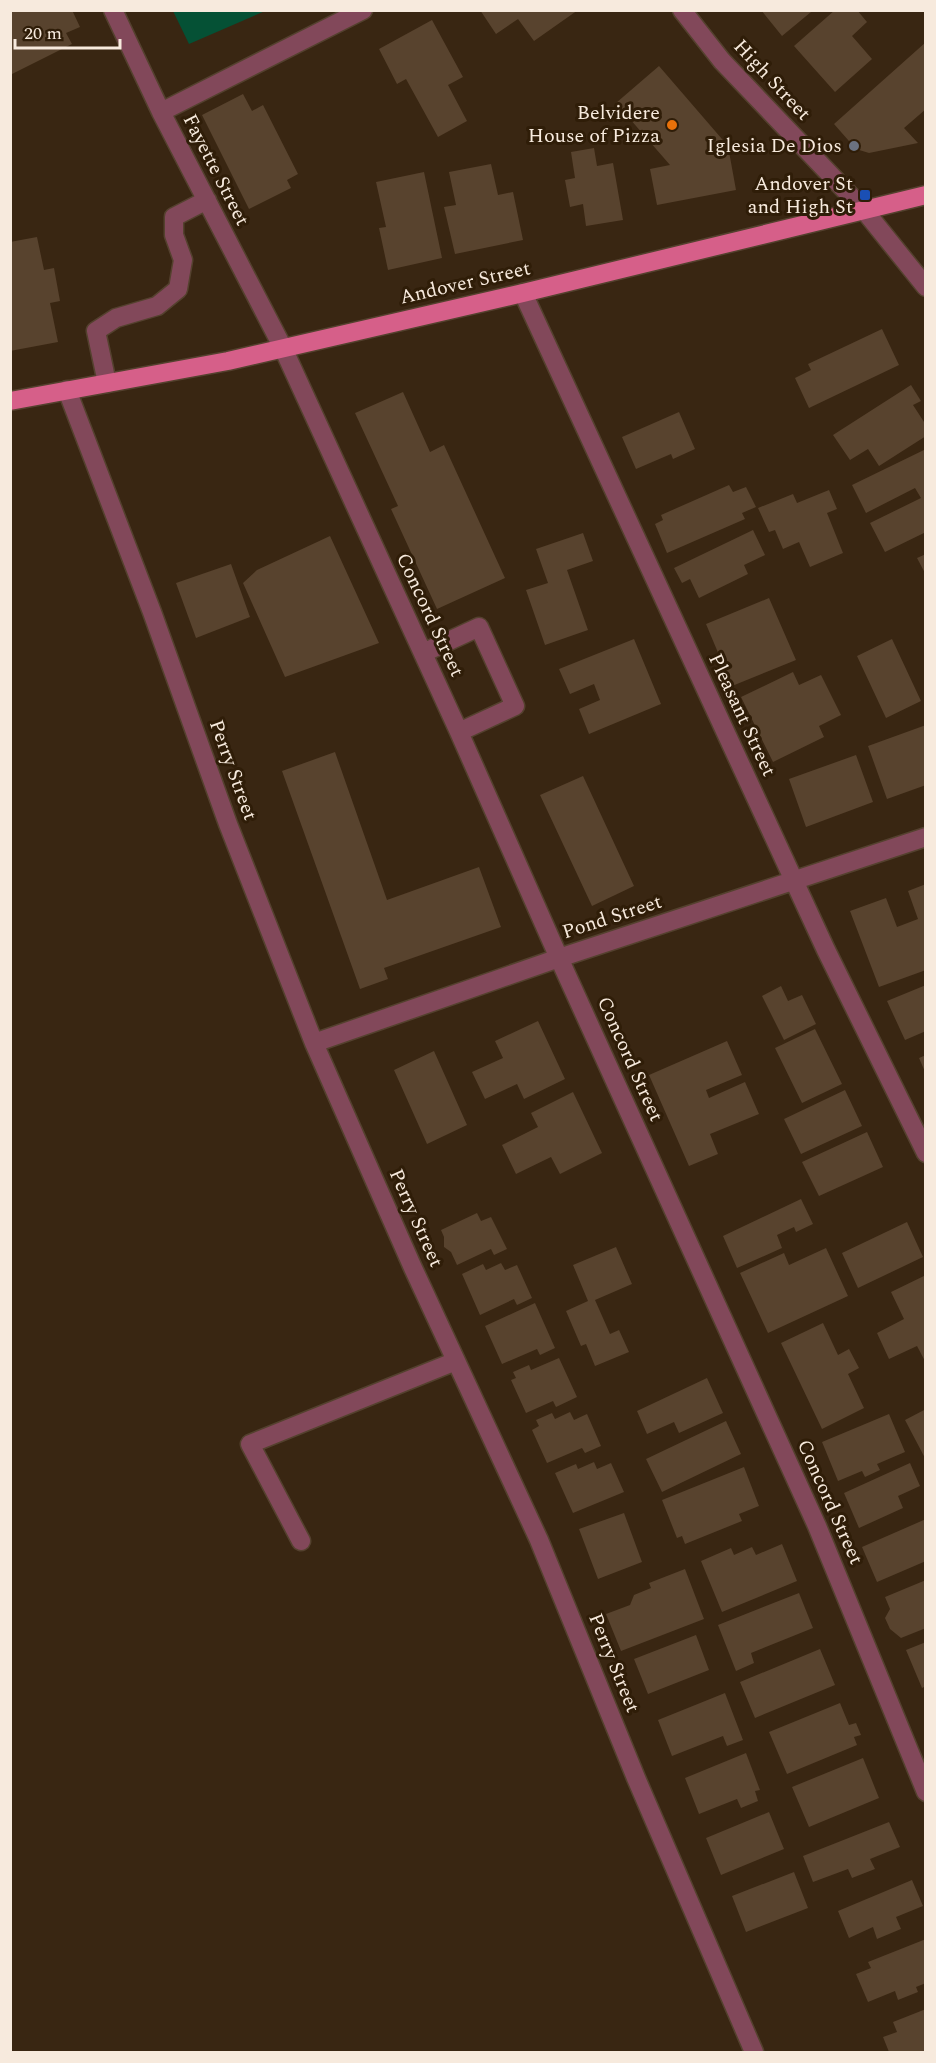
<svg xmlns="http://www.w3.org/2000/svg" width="936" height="2063" font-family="Spectral,serif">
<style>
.green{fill:#055135}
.building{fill:#58432e}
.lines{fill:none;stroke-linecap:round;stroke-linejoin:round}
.minor-casing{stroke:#54412e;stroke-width:21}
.major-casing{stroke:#54412e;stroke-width:21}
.minor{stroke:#82485a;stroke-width:18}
.major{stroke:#d65f89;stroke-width:18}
.food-dot{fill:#e8710a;stroke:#2f1d08;stroke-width:2}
.worship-dot{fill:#6b7280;stroke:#2f1d08;stroke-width:2}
.transit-dot{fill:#1a4fb4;stroke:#2f1d08;stroke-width:2}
.labels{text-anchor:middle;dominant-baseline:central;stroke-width:6;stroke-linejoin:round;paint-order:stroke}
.street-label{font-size:20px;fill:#f7eadd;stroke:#2f1d08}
.poi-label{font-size:20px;fill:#f7eadd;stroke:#2f1d08;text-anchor:end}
</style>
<rect width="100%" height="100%" fill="#392612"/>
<path class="green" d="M173,11H265L189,44Z"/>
<path class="building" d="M10,10H72L80,27L66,33L72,44L10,75Z
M480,10H578L534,41L518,19L496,34Z
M761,10H809L811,12L782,36Z
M835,10H857L867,22L852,36L872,59L835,92L794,46Z
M432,20L463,77L448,85L467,121L438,137L406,79L397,84L379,49Z
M926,42V109L904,128L918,143L869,153L856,149L834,124Z
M659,66L728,146L736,190L657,205L650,169L670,165L616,103Z
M243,94L252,111L263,105L298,174L287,180L291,188L249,209L202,115Z
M594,148L597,166L613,163L623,220L586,226L583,204L570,207L565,180L575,178L571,152Z
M491,164L498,195L513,192L523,240L455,254L444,207L456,205L449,172Z
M424,172L442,258L388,270L379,228L386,227L376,182Z
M37,237L44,270L54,268L60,301L50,303L58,342L10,351V242Z
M882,329L899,365L809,408L795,378L811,370L808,364Z
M911,385L921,401L913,405L926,425V436L879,466L868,449L850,460L833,435Z
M403,392L430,452L444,445L505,578L437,609L391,509L398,506L355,413Z
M679,412L695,449L673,459L671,454L636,469L622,437Z
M926,449V532L885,552L870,523L921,498L915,488L866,513L852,485Z
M729,485L733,492L746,487L756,507L742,513L745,519L667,553L655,524L663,520L661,515Z
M829,490L837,509L827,513L843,553L810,567L799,542L783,549L775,530L769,532L758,508L793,494L797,503Z
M753,530L765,555L744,565L748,574L699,598L690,579L682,583L674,568Z
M583,533L593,561L567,570L588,630L545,645L526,590L548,583L536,549Z
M330,536L379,643L285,677L243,583L257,570Z
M926,554V575L917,558Z
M231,564L250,617L196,638L176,583Z
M769,598L796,660L732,686L706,624Z
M634,639L661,704L589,734L579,709L600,700L594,684L570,694L559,669Z
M892,639L921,701L886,718L857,656Z
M793,672L799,685L821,675L841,715L819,726L824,737L773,762L741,697Z
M926,725V785L887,799L868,746Z
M335,752L387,900L479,867L501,927L384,968L388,979L360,989L282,771Z
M856,755L873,802L806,827L789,779Z
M583,776L634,886L592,906L540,795Z
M926,884V970L879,987L850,911L886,898L897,927L918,919L908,891Z
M926,985V1031L905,1040L887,1001Z
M781,986L788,1001L802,995L816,1024L784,1040L762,996Z
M538,1021L565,1079L524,1099L517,1084L485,1099L472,1072L503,1058L495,1041Z
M815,1029L842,1084L802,1103L775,1048Z
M727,1041L742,1075L706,1090L709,1098L745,1082L759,1114L710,1134L718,1154L689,1166L649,1075Z
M434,1051L467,1125L427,1144L394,1070Z
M926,1055V1074L919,1058Z
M845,1090L862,1126L801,1154L784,1119Z
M573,1092L602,1153L560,1174L551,1157L516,1174L502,1145L538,1127L531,1113Z
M867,1132L883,1167L819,1196L802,1162Z
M801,1199L813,1224L796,1232L794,1227L777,1235L782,1248L737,1268L723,1236Z
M477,1213L481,1221L491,1217L507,1249L494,1255L491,1249L457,1265L451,1252L444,1247V1237L441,1230Z
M907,1222L923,1257L858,1288L842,1253Z
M616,1247L632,1284L595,1300L610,1334L619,1330L629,1352L595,1366L586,1344L581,1346L566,1311L588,1301L573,1265Z
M826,1248L848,1296L768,1333L740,1273L784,1253L789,1265Z
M501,1263L505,1270L517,1265L532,1298L517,1305L514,1299L480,1315L462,1274L483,1264L486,1270Z
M926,1275V1363L917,1346L889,1359L877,1333L904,1319L891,1292Z
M535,1303L555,1348L540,1355L537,1349L502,1364L485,1326Z
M823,1323L838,1355L849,1349L859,1368L848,1374L864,1408L822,1429L781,1343Z
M559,1358L577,1397L556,1407L553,1401L526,1413L511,1380L516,1378L513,1372L529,1365L531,1370Z
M707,1378L723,1413L679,1433L674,1422L647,1434L637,1411Z
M926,1409V1460L905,1420Z
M570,1412L574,1420L587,1414L601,1446L585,1453L582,1448L547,1463L532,1430L539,1426L536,1420L552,1413L555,1419Z
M889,1414L905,1452L877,1464L880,1470L865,1477L862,1471L838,1481L822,1442Z
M726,1421L741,1454L662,1492L646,1459Z
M594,1462L597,1469L611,1463L624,1492L573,1513L555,1473L576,1464L578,1469Z
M910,1463L920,1486L898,1496L903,1508L859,1528L844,1493Z
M744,1467L759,1506L739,1514L742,1521L685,1544L682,1536L677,1538L662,1500Z
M624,1513L642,1562L598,1579L579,1529Z
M926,1519V1561L877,1582L862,1547Z
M782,1544L797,1581L722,1612L701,1561L731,1548L734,1555L752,1547L756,1555Z
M685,1569L704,1619L621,1651L606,1614L630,1605L634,1595L651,1588L649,1583Z
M926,1580V1628L901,1638L890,1629L885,1618L890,1609L885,1597Z
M799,1593L813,1628L751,1653L754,1663L736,1671L718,1625Z
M696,1635L709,1670L648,1694L634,1659Z
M926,1642V1686L922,1688L906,1650Z
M820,1649L835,1685L755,1718L740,1682Z
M725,1693L743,1740L727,1746L723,1736L672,1756L658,1720Z
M840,1703L849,1725L856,1723L861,1735L854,1737L857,1745L787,1774L769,1732Z
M746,1753L760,1790L755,1791L758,1801L741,1808L737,1799L699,1814L685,1778Z
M863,1758L879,1798L809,1827L792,1787Z
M769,1812L784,1849L721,1875L706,1838Z
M889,1822L900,1847L870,1859L875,1869L852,1878L848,1869L813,1882L803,1856Z
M794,1872L808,1908L746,1932L732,1896Z
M912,1880L923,1906L896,1917L901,1929L877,1939L873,1927L849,1938L838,1911Z
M926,1939V1983L916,1987L918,1992L898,2000L895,1991L868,2002L856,1974L871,1968L868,1962Z
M926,2009V2052H889L883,2037L897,2032L893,2022Z"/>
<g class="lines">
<g class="minor-casing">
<path id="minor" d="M113,10L161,112L283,348L459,732L559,958L817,1526L926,1792
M682,10L722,61L864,210L926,287
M161,112L363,10
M523,293L826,950L926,1153
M107,383L96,331L116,318L157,306L178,289L183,260L174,235V217L207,200
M67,390L152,612L228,824L314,1043L413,1268L539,1540L636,1778L754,2052
M423,653L479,627L515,706L459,732
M314,1043L559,958L926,837
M301,1541L250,1444L456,1361"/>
</g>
<g class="major-casing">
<path id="major" d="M10,401L228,361L523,293L926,195"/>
</g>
<use href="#minor" class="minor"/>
<use href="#major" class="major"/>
</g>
<circle class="food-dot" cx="672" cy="125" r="6"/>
<circle class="worship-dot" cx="854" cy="146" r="6"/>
<rect class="transit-dot" x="859" y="189" width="12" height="12" rx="3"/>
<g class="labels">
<g class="street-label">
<text transform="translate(772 80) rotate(47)">High Street</text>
<text transform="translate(216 170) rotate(63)">Fayette Street</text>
<text transform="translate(465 283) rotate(-13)">Andover Street</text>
<text transform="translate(430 615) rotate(65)">Concord Street</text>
<text transform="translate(742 715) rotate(65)">Pleasant Street</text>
<text transform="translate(233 770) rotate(70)">Perry Street</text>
<text transform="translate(612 917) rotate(-18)">Pond Street</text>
<text transform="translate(630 1059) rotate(66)">Concord Street</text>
<text transform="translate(416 1218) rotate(66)">Perry Street</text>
<text transform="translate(830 1502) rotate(66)">Concord Street</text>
<text transform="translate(614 1663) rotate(68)">Perry Street</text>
</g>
<g class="poi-label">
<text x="660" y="113">Belvidere<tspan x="660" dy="23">House of Pizza</tspan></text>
<text x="842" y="146">Iglesia De Dios</text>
<text x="853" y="184">Andover St<tspan x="853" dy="23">and High St</tspan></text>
</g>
</g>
<rect width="936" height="2063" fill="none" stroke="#f7eadd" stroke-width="24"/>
<path d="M15 39v9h105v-9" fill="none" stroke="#f7eadd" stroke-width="3"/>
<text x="24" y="39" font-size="18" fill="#f7eadd" stroke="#2f1d08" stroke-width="4.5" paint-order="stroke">20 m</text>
</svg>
